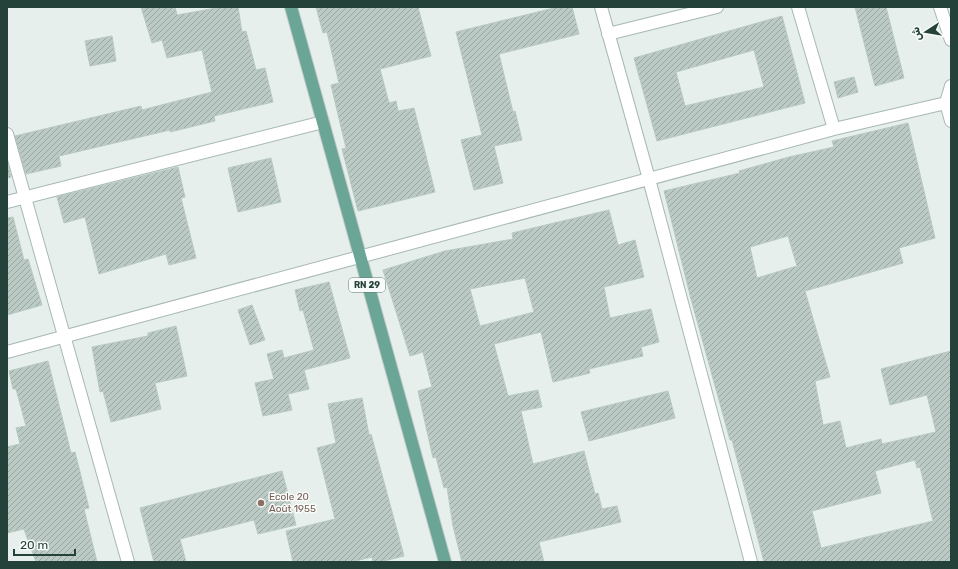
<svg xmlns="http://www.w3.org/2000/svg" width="958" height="569" font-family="Rubik,Vazirmatn,sans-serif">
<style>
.building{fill:url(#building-hatch);stroke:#b8c9c2;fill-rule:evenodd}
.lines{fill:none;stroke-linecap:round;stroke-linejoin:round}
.minor-casing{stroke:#a8b8b2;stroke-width:14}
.primary-casing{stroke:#c2cac8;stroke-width:14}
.minor{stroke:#fff;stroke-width:12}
.primary{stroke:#6aa596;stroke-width:12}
.education-dot{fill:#8d6e63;stroke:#f7fbf9;stroke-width:1.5}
.labels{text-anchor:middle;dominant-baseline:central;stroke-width:3;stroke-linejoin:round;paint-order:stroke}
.shield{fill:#f7fbf9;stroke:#637a73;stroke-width:1}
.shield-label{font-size:9px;font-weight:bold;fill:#24423a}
.education-label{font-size:10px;fill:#785e54;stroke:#f7fbf9;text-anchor:start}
</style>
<defs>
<pattern id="building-hatch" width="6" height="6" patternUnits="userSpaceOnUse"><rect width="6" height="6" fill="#bbcac4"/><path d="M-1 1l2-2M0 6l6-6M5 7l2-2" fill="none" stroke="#98a6a0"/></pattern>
</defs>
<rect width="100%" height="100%" fill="#e6efeb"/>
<path class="building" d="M141,7H175L177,15L222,7H238L242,32L246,31L256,70L265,68L273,102L214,116L215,121L170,132V130L59,156L61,166L26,174L15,136L141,106L142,110L212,92L202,50L167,58L162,40L152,43Z
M316,7H418L431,56L380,69L389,103L396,101L398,111L414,108L435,192L358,211L342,149L346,148L331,85L339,83L327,32L323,33Z
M558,7H572L579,34L499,54L513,112L515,111L522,140L494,146L503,183L474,190L461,140L482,135L456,32Z
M855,7H886L904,78L875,86Z
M782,16L805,103L657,141L634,58ZM754,50L764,87L685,106L676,72Z
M112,36L116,61L90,66L85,41Z
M854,77L858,92L838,98L834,82Z
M908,123L935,238L899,248L903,263L805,291L830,377L815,381L823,425L840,421L846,448L881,439L882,444L936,432L927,395L890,405L881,369L951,351V562H764L732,440H730L691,299L664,191L740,173L739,171L789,157L834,147L832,141ZM788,236L797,266L757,278L750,247ZM915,460L917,468L920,467L933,521L821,548L812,511L881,493L875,471Z
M271,158L281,202L238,212L228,168Z
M7,162L11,177L7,178Z
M178,167L185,197L181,198L196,258L169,265L166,254L99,274L85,217L64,223L57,197Z
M609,210L618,245L635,240L644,277L604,287L610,318L651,309L659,342L641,347L643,356L589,369L590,373L553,382L541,332L494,344L508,396L538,390L542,407L521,411L533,464L584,451L595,494L598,493L602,509L617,506L621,522L539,542L544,562H462L453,526L447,487L444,488L436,457L433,458L418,391L432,387L423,352L410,356L383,270L445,251L513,239L512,233ZM525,278L534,312L480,326L470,289Z
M13,217L24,260L28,259L42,305L7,315V218Z
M329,282L350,358L304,370L309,389L288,394L292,410L263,416L255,383L274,379L267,354L282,350L284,358L314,350L303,310L300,311L295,290Z
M252,305L265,340L250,345L238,310Z
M176,326L187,376L155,383L161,409L111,422L103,391L100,392L92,347L148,336V333Z
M48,361L71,453L75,452L89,508L84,509L97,562H36L24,529L7,533V447L20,444L16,428L26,426L16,389H13L9,371Z
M668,391L675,418L589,441L581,412Z
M362,398L369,435L371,434L404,556L380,562H373L372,557L351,562H293L286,531L335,519L317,448L336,443L328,404Z
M282,471L296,525L258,534L254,520L180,539L186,562H154L140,508Z"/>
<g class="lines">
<g class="minor-casing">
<path id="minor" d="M601,7L649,179L751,562
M798,7L834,129
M940,7L951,40
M608,34L717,7
M946,103L951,86
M7,134L128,562
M7,202L323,122
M7,352L834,129L946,103L951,121"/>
</g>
<g class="primary-casing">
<path id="primary" d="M291,7L445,562"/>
</g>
<use href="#minor" class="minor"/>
<use href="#primary" class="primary"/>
</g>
<circle class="education-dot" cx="261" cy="503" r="4"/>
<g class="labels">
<rect class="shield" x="349" y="278" width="36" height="14" rx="3"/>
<g class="shield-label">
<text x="367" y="285">RN 29</text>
</g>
<g class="education-label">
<text x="269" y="497">Ecole 20<tspan x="269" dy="12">Août 1955</tspan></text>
</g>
</g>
<rect width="958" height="569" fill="none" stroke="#24423a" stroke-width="16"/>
<g transform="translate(926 32) rotate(258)" stroke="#f7fbf9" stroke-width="3" paint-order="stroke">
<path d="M0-3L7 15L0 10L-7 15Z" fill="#24423a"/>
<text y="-6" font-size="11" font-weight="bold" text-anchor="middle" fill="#24423a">ش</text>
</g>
<path d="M14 549v6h61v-6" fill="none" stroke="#24423a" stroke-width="2"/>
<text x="20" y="549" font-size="12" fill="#24423a" stroke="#f7fbf9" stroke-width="3" paint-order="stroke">20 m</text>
</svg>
